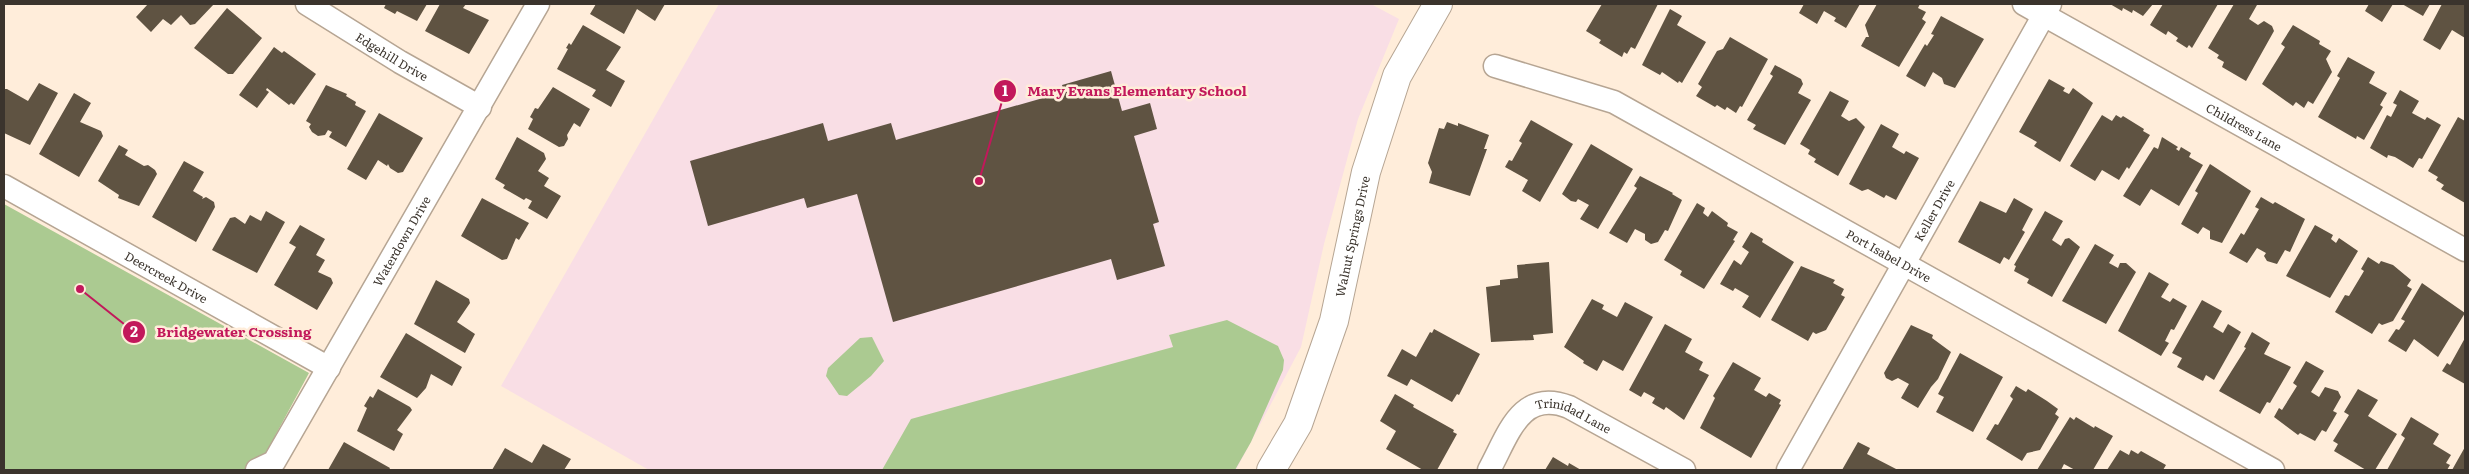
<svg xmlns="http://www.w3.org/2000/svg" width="2469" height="474" font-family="Literata,serif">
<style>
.education{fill:#f9dee5}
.green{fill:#abca91}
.building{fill:#5f5342}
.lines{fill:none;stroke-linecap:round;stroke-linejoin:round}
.minor-casing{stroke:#b6a593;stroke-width:25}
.tertiary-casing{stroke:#b6a593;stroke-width:30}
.minor{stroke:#fff;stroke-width:22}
.tertiary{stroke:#fff;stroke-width:28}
.labels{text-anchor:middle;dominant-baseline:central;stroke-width:5;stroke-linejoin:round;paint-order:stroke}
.street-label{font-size:12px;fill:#3b342d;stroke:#ffedda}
.leader{fill:none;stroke:#c2185b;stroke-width:2}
.callout-dot{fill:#c2185b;stroke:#ffedda;stroke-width:2}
.mark-label{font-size:15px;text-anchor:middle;font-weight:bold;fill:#fff}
.callout-label{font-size:14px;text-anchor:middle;font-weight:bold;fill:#c2185b;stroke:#ffedda;stroke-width:5;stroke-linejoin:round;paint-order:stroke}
</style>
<rect width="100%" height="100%" fill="#ffedda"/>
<path class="education" d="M719,4H1371L1399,19L1358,119L1324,244L1301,347L1236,470H649L501,386Z"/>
<path class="green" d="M4,204L309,373L275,436L264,470H4Z
M1227,320L1278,346L1284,360L1283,370L1251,442L1235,470H882L911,419L1173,347L1169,335Z
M872,337L884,361L871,376L847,396L839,395L826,376L828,368L860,338Z"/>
<path class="building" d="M148,4H214L195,24L190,25L181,15L171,25L163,19L151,32L136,17Z
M386,4H427L417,21L397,11L395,14L384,8Z
M440,4H466L463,8L489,20L469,54L425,31Z
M596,4H665L655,21L637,9L624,34L590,14Z
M1602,4H1658L1635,49L1631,47L1627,54L1624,52L1622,57L1599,43L1601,40L1586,31Z
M1804,4H1860L1846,28L1834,21L1836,18L1824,11L1817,24L1799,13Z
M1877,4H1920L1918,8L1926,12L1922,19L1926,22L1899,67L1861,46L1866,37H1869L1865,25Z
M2110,4H2153L2143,16L2133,10L2132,13L2123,8L2122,11Z
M2163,4H2218L2192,48L2189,45L2187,48L2176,41L2178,38L2168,31L2166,35L2150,25Z
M2234,4L2257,5L2249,19L2258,25L2264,21L2272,26L2274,31L2246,81L2222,67L2224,62L2217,58L2219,55L2208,48Z
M2369,4H2393L2382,22L2365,11Z
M2402,4H2430L2423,16Z
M2442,4H2465V38L2452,30L2440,50L2423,40Z
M227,8L262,38L233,74H228L194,48Z
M1670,9L1682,16L1677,25L1706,42L1682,83L1679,81L1678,83L1662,72L1660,75L1642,65Z
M1941,16L1984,39L1955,88L1944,84L1942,78L1933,72L1925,87L1906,76L1925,44L1927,46L1934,35L1931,34Z
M583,25L621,47L606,70L625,81L611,107L592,96L596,90L594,89L557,69L568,49L566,48L569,43L571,45Z
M2293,25L2320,41L2319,44L2331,51L2326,59L2332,72L2313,104L2308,101L2304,108L2296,102L2293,106L2262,84L2285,47L2281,44Z
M1730,37L1768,59L1742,107L1740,106L1736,113L1727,107L1725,110L1717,105L1715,107L1696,96L1702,87L1698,84L1717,51L1723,49Z
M274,47L282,53L284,51L316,74L294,105L291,103L289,105L267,88L266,90L269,92L257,108L239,95Z
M2348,57L2375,72L2369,83L2387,93L2380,105L2383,107L2364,140L2357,136L2356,139L2318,117L2340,78L2337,76Z
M1775,65L1801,79L1803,84L1798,93L1811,100L1785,145L1753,129L1756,125L1747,120L1773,76L1770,74Z
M1111,71L1122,111L1150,103L1157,129L1134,136L1159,222L1153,224L1165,266L1117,280L1111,259L893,322L857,194L807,208L804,198L708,226L690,161L823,123L828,141L891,123L896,140L899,139L1064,92L1062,85Z
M2049,79L2065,88L2063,91L2069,94L2073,88L2093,103L2060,162L2034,146L2037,142L2019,132Z
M39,83L58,93L30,145L4,133V89H7L28,101Z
M326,85L347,94L346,96L356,102L355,105L366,111L346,147L329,137L332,132L328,130L325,135L318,136L312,132L309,127L311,124L306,121Z
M553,87L590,109L580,127L574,123L567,135L568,139L564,146L559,147L528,129L533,119L530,117L535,108L538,109Z
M2400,90L2419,101L2412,113L2425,120L2427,117L2441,125L2422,159L2419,158L2413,168L2395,157L2388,155L2387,158L2370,148L2387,115L2391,117L2397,105L2393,103Z
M1830,91L1849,101L1841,116L1849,121L1856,118L1865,127L1838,176L1814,162L1816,159L1808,154L1810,150L1800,144Z
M74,93L91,103L80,122L101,131L103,136L79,177L39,154Z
M379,113L423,138L403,172L398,173L390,168L388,164L387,166L378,160L366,180L347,169Z
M2102,115L2112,121L2116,115L2121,118L2123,116L2144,129L2143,131L2150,135L2129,169L2127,167L2119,180L2102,170L2095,181L2070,166Z
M2458,117L2465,121V203L2441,189L2444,185L2436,180L2438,177L2428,171Z
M1531,120L1573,144L1540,202L1522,191L1528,180L1505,167L1509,160L1512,161L1522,143L1519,141Z
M1447,122L1458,126V123L1489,135L1484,149H1487L1470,196L1429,183L1432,172L1428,163L1439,128L1444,129Z
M1881,124L1899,134L1892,147L1904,154L1906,151L1919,158L1896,200L1886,195L1884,198L1868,189L1862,191L1849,184Z
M517,137L544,153L546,159L538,171L549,178L544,186L561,196L547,219L528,208L532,201L526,198L524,200L503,188L505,185L495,179Z
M2162,137L2178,147L2176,149L2179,151L2181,147L2191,153L2189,157L2203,165L2179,206L2151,189L2140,206L2123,196L2154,147L2158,149Z
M1591,144L1633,169L1598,229L1580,219L1589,205L1578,199L1576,202L1571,201L1562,194Z
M119,145L128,150L125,155L144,166L148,165L155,170L157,174L139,206L118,198L119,195L98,181Z
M184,161L204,172L193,191L203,197L202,199L206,197L214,202L215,207L196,242L152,217Z
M2210,164L2251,191L2222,243L2210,239V231L2203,227L2198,234L2181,224L2198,193L2195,191Z
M1640,176L1673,193L1672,194L1682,200L1668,231L1665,230L1658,242L1651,244L1645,240V234L1635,229L1627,243L1609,233L1637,188L1634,186Z
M2261,197L2273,204L2275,202L2305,219L2290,252L2285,250L2277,264L2267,261L2264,256L2266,253L2257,248L2247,263L2229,253L2241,233L2244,235L2259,209L2255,207Z
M482,198L529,223L519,240L516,238L507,259L502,260L461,236Z
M2014,198L2033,209L2022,230L2025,232L2009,260L2004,257L2000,264L1958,242L1980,201L2006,213Z
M1697,203L1705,208L1703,213L1708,217L1712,211L1728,223L1727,226L1738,232L1733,240L1735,241L1704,289L1680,275L1682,271L1664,260Z
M266,211L285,222L257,273L212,250L230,218L235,217L245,224L250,215L261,221Z
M2045,211L2063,221L2052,240L2061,246L2065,239L2069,238L2080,247L2052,297L2027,283L2029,279L2014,271L2016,266L2014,265Z
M300,225L325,239L316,255L325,260L318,272L331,278L333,283L317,310L274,285L296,247L289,243Z
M2315,225L2333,235L2331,239L2336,243L2339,238L2358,251L2330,298L2286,276Z
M1751,232L1763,239L1762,242L1794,262L1760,318L1742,307L1749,296L1735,288L1733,291L1720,284L1734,260L1741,265L1749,252L1742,247Z
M2095,244L2114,255L2109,263L2118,268L2120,263H2126L2136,272L2106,324L2062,301Z
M2368,257L2379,264L2381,261L2393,265L2411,280L2407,286L2412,289L2393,321L2382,325L2379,323L2372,334L2335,312L2345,295L2349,296L2364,271L2361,269Z
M1549,262L1553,333L1533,335L1534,340L1491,342L1486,287L1500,285V280L1518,278L1517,265Z
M1801,266L1835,280L1833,283L1844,289L1841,295L1845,297L1826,330L1816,334L1813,332L1808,341L1771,320Z
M2149,272L2169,284L2161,297L2170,302L2173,298L2187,306L2174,330L2171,329L2165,341L2169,343L2161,356L2118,331Z
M436,280L469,299L470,303L457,322L475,334L465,353L414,324Z
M2422,283L2465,313L2438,357L2414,339L2406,352L2388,341L2396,329L2399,330L2405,321L2401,319Z
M1592,299L1604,305L1602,309L1617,317L1625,302L1653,317L1623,371L1603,360L1597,371L1583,363L1584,361L1564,347Z
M2202,300L2222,311L2213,327L2223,333L2228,324L2241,332L2214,380L2206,375L2203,381L2177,367L2182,358L2172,353Z
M1665,324L1692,339L1685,352L1703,362L1699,370L1709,375L1684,420L1666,407L1664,410L1652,403L1655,398L1644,392L1641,397L1629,390Z
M1911,325L1933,335L1932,338L1951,352L1938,379L1931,387L1918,408L1901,398L1909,384L1898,378L1892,381L1886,378L1884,373Z
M1434,329L1480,354L1459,395L1457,394L1452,402L1411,379L1407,386L1387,376L1402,349L1416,357L1430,332L1432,333Z
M2252,332L2270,343L2264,354L2291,367L2270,403L2267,402L2260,414L2219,391L2246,348L2244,347Z
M406,333L462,367L452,386L431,374L426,388L417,398L380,377Z
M2465,338V384L2442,371L2447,363L2450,365Z
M1960,353L2003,377L1973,432L1936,412L1944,397L1938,394Z
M2306,361L2324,371L2311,392L2319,397L2325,387L2338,391L2341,397L2333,411L2337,413L2326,432L2322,430L2315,441L2300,433L2298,435L2274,417L2279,408L2282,410L2297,386L2293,383Z
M1733,362L1761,378L1754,390L1766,397L1769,393L1781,400L1779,404L1781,405L1751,458L1700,428L1715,398L1713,396Z
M2016,386L2026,392L2028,389L2047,401L2058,409L2055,414L2059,417L2040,450L2027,453L2022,461L1986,439L1995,424L1998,425L2013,399L2010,396Z
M378,389L410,407L412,410L397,430L403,434L394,451L357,431L367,408L364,406L370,396L373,398Z
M2358,389L2378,400L2368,416L2397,434L2375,470H2366L2334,451L2338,444L2333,441L2349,415L2344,412Z
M1395,394L1414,405L1413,407L1454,430L1453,432L1457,434L1437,470H1423L1386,449L1396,431L1380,421Z
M2070,417L2074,420L2076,417L2094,428L2095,426L2113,436L2093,470H2075L2064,464L2061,470H2037Z
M2411,417L2439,434L2433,444L2451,455L2446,463L2450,465L2447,470H2387L2405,438L2401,435Z
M344,442L390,468L389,470H328Z
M1858,442L1870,448L1867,454L1898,470H1842Z
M543,444L571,459L564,470H492L505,448L532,463Z
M2465,447V470H2452Z
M2120,450L2129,455L2131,450L2138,454L2141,451L2166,465L2163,470H2107Z
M1553,457L1568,466L1569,463L1581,470H1545Z"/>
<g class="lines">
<g class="minor-casing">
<g id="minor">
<path id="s1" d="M307,4L400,62L480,107"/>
<path id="s2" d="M2024,4L2465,250"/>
<path id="s3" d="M1495,66L1614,102L2273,470"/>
<path id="s4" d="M4,186L329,368"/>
<path id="s5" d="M257,470L274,462L538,4"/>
<path id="s6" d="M1489,470C1508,436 1520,388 1569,407L1684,470"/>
<path id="s7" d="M1788,470L2050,4"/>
</g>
</g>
<g class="tertiary-casing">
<g id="tertiary">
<path id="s8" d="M1271,470L1298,424L1334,321L1366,172L1397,76L1438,4"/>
</g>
</g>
<use href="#minor" class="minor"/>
<use href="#tertiary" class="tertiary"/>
</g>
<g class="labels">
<g class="street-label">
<text stroke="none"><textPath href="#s1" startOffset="100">Edgehill Drive</textPath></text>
<text stroke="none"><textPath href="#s2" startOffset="252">Childress Lane</textPath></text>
<text stroke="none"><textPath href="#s7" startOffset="298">Keller Drive</textPath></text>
<text stroke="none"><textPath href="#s8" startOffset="249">Walnut Springs Drive</textPath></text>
<text stroke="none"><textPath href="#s5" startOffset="274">Waterdown Drive</textPath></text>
<text stroke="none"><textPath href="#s3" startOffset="439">Port Isabel Drive</textPath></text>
<text stroke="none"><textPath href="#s4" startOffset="186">Deercreek Drive</textPath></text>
<text stroke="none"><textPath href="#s6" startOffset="122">Trinidad Lane</textPath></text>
</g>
</g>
<path class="leader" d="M979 181L1005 91M80 289L134 332"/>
<g class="callout-dot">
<circle cx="979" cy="181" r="5"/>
<circle cx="80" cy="289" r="5"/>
<circle cx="1005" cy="91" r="12"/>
<circle cx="134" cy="332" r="12"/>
</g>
<g class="mark-label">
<text x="1005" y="96">1</text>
<text x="134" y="337">2</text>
</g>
<g class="callout-label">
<text x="1137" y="96">Mary Evans Elementary School</text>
<text x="234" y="337">Bridgewater Crossing</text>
</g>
<rect width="2469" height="474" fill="none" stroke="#3b342d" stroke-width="10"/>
</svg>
